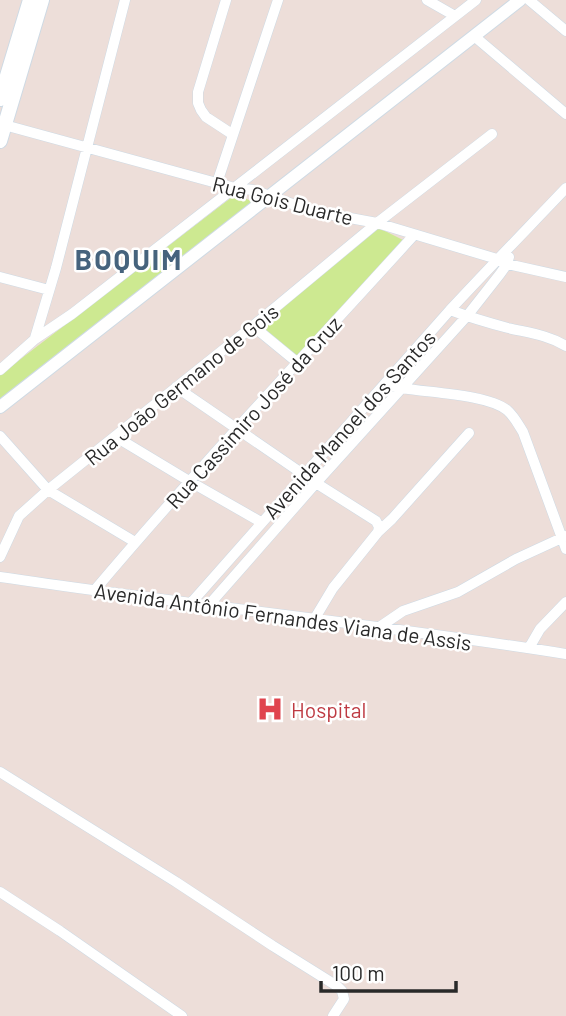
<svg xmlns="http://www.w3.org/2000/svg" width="566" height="1016" font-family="Barlow,sans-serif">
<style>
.green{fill:#cde991}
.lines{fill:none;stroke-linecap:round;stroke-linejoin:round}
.minor-casing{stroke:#cedae4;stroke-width:11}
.tertiary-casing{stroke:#cedae4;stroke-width:14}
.secondary-casing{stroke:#cedae4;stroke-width:16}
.minor{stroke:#fff;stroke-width:10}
.tertiary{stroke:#fff;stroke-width:12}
.secondary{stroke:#fff;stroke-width:14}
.labels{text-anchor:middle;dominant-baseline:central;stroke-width:5;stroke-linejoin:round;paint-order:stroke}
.street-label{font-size:21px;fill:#292929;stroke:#fff}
.health-label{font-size:21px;fill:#be3a42;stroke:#fff;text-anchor:start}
.district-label{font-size:28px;font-weight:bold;letter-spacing:2px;fill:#46637d;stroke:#fff}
</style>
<rect width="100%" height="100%" fill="#edded9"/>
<path class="green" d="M236,194L253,202L0,402V375L5,371Z
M375,226L407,242L299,357L255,325Z"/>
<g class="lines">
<g class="minor-casing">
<path id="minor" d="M226,0L198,92V103L201,110L206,117L232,134
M427,0L455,16
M529,0L566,31
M474,36L566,114
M1,124L235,188L253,190L312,211L377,223L497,259L507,264L566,277
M217,183L278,0
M0,277L49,290
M450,310C469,317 489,323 508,328C529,333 548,335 566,346
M253,326L298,363
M35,338L56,268L125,0
M0,370L35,339L72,314L476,0
M385,385C415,393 484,392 507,410C514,416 518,424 523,432L566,549
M176,387L316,483L376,521L379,527L378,532L333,588L315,618
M0,436L48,490L135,542
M116,437L189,481L261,522
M378,532L392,519L469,433
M0,557L19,516L48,490L253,326L377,223L492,134
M0,577C188,605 378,624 566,654
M94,591C197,469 307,353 414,235
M191,603L450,310C488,269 527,229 566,188
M208,606L316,483L467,316L500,274L507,264L509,257
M378,628L403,611L458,592L516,559L566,536
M529,648L540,629L566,602
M0,772L176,882L273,946L337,986L342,991L344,999L333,1016
M0,892L60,931L182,1016"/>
</g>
<g class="tertiary-casing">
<path id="tertiary" d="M0,407L520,0"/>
</g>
<g class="secondary-casing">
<path id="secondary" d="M0,99L30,0
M0,141L42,0"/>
</g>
<use href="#minor" class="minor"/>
<use href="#tertiary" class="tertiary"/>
<use href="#secondary" class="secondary"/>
</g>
<defs>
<g id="hospital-bare" transform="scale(2.1)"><path d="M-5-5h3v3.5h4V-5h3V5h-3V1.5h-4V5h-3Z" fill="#e0444e" stroke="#fff" stroke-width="2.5" paint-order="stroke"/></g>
</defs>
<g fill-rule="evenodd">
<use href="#hospital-bare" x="270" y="709"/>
</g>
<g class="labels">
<g class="street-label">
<text transform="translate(283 200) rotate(14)">Rua Gois Duarte</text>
<text transform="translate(181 384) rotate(-39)">Rua João Germano de Gois</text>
<text transform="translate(253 412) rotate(-48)">Rua Cassimiro José da Cruz</text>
<text transform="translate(349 424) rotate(-48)">Avenida Manoel dos Santos</text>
<text transform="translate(283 616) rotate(8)">Avenida Antônio Fernandes Viana de Assis</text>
</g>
<g class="health-label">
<text x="291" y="709">Hospital</text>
</g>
<g class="district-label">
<text x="129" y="259">BOQUIM</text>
</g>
</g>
<path d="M321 981v10h135v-10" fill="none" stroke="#292929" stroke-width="3.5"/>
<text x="332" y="981" font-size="21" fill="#292929" stroke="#ffffff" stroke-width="5" paint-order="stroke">100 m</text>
</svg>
